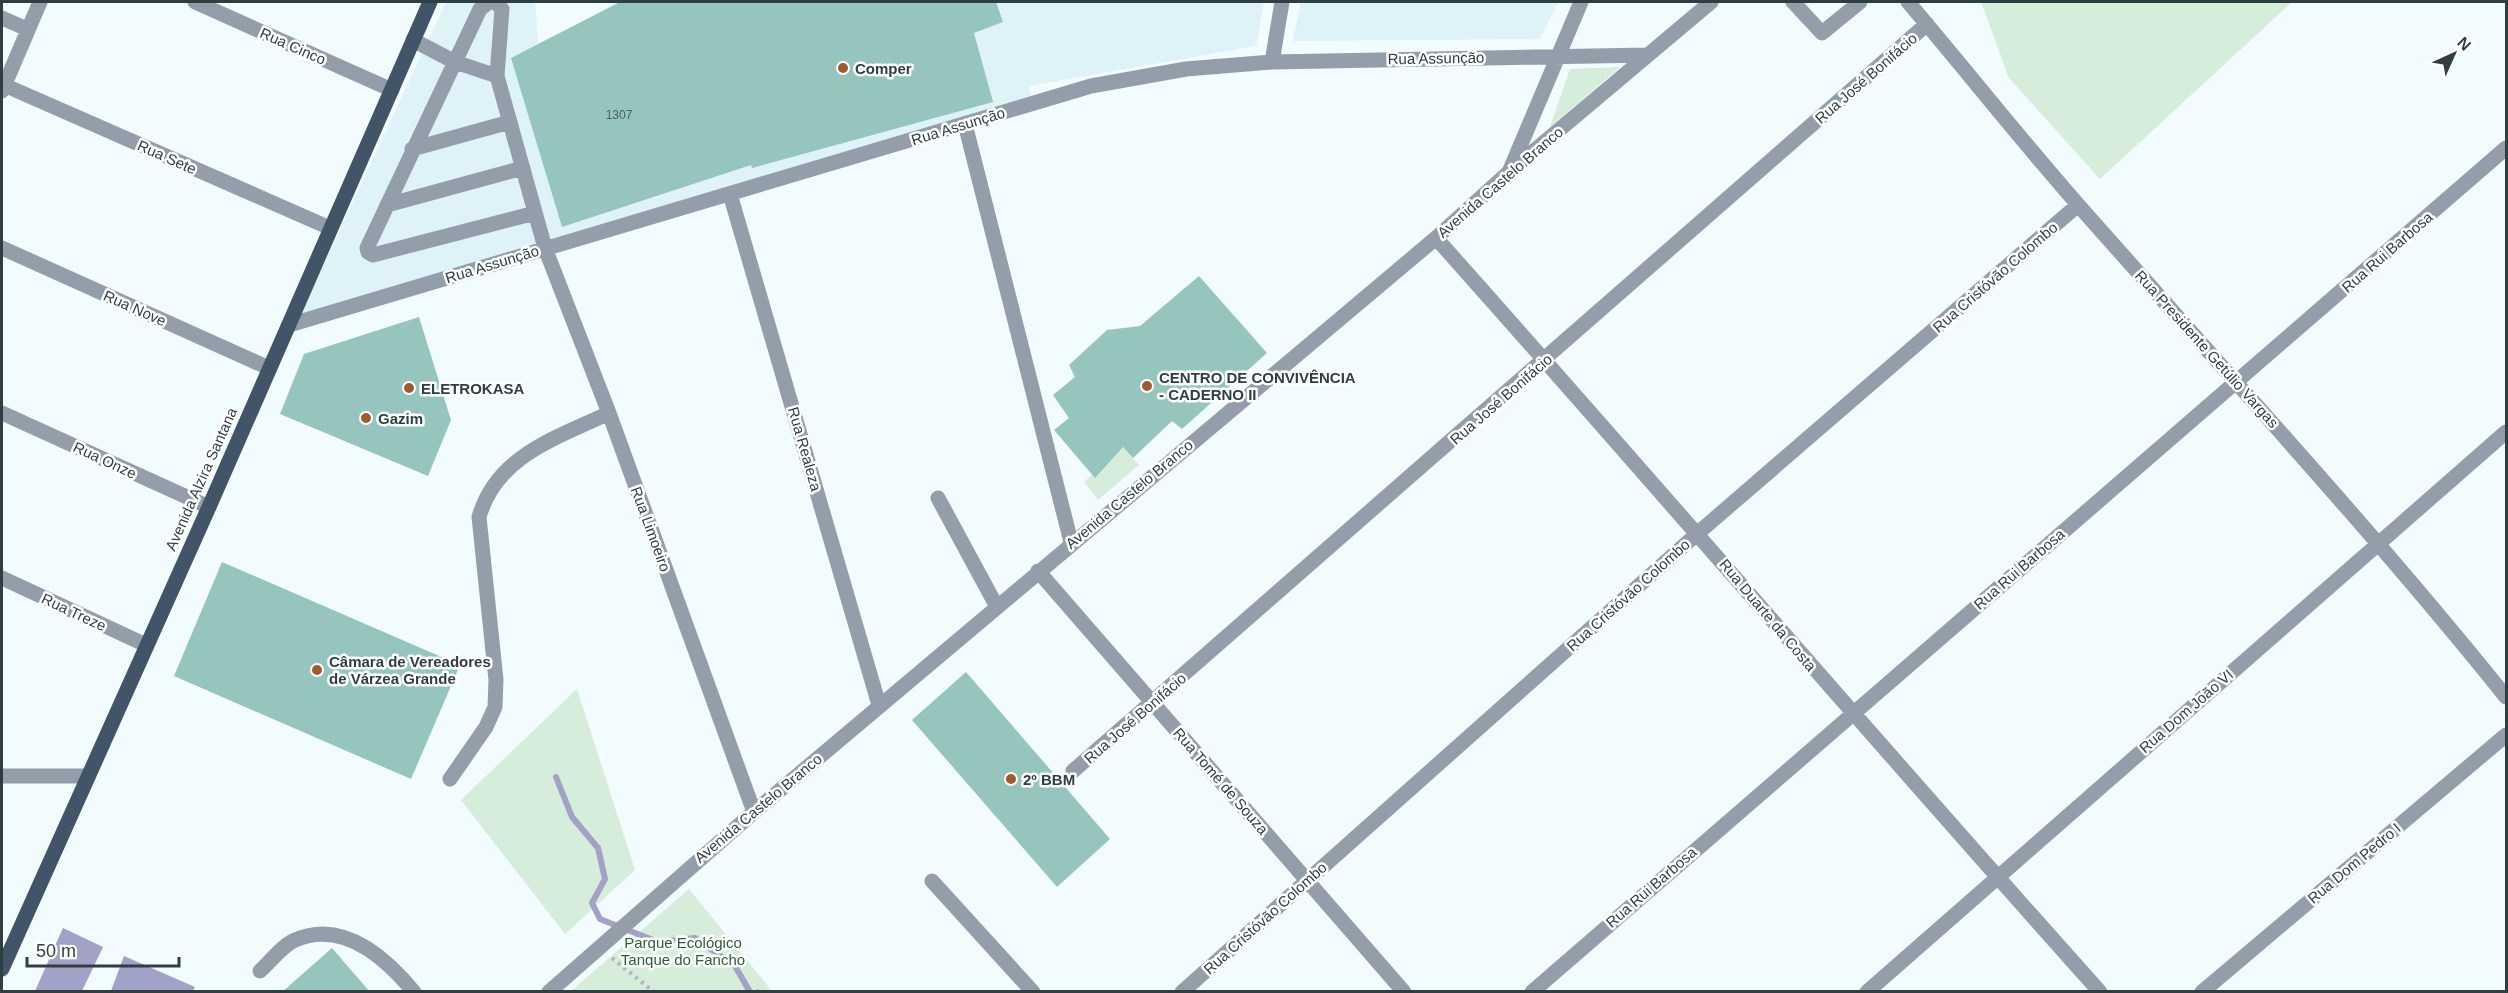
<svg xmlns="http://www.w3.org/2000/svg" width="2508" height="993" font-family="Arial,sans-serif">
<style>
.built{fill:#def2f8}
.green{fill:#d5edda}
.water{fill:#a1a2c5}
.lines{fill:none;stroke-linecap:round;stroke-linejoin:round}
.stream{stroke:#a1a2c5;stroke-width:6}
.building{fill:#95c5be}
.path{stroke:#adb9bc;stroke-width:4;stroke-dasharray:3 4.5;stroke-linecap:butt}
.minor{stroke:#939eaa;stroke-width:15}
.major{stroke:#425468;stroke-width:15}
.poi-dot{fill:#9f5a2d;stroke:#fff;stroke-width:2}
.labels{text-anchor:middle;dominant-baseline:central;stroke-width:5;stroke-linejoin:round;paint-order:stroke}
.number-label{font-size:12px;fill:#486062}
.street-label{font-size:15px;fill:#2e3f44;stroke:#fff}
.poi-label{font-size:15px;font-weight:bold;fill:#2e3f44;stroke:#fff;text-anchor:start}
.park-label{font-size:15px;fill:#2b5e3a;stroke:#fff}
</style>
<rect width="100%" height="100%" fill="#f2fbfd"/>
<path class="built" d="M446,2H535L538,44L620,2H1264L1256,46L1029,86L1031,96L299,318Z
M1301,2H1558L1540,39L1293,41Z"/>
<path class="green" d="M1981,2H2292L2100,179L2009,78Z
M1620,67L1550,127L1570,69Z
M1123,447L1139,465L1098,500L1084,482Z
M577,689L635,870L565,934L461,800Z
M689,889L772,991H571Z"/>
<path class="water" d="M63,928L103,947L82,991H35Z
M124,956L195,987L193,991H111Z"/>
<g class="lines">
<path class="stream" d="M556,777L572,817L598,848L605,879L592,903L600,919L658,942L695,938L735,966L750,992"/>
</g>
<path class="building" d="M620,2H996L1003,22L974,33L993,102L752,168L751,165L562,227L511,58Z
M1199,276L1267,353L1182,429L1172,421L1133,458L1123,447L1095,478L1054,430L1069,418L1053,395L1075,377L1069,365L1107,330L1140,326Z
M419,317L451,420L428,476L280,414L304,354Z
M222,562L460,665L411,779L174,676Z
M966,672L1110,839L1057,887L912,720Z
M332,948L370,992H282Z"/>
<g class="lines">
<path class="path" d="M612,958L654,992
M757,992L760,989L762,992"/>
<path class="minor" d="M195,2L392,90
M489,2L480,9L367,248L368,252L373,255L535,213
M495,2L502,9L497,76
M1793,2L1822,33L1860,2
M1908,2C1965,69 2021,140 2080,207C2223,369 2370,528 2506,697
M2,18L27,29
M413,40L455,62L497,76L545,248L609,413L754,812
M1272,62L1282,2
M4,85L330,228
M2,91L40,2
M965,124L1071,542
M412,149L510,122
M1510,170L1581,2
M730,194L879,705
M387,205L523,168
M1436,238C1659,488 1876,742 2100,992
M2,248L269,368
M289,325L1091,86L1186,69L1272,62L1648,55
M2,413L209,507
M938,498L997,607
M1038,571L1404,992
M2,578L146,645
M1073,771L1927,24
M2,776H87
M450,779L486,727L495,707L496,680L479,517C497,455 557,438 609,413
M932,881L1033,992
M260,971C270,962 283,945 295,940C343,919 386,958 414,992
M549,992L754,812L1436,238L1509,172L1711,2
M1182,992L1698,533L2078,205
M1532,992L2506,148
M1867,992L2506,432
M2202,992L2506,735"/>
<path class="major" d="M2,969L209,507L430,2"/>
</g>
<g class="poi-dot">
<circle cx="843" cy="68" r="6"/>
<circle cx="1147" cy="386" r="6"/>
<circle cx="409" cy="388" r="6"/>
<circle cx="366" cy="418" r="6"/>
<circle cx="317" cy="670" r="6"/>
<circle cx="1011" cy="779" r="6"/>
</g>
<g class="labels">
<g class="number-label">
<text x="619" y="115">1307</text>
</g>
<g class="street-label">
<text transform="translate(293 46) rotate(24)">Rua Cinco</text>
<text transform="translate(1436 58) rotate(-1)">Rua Assunção</text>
<text transform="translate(1866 78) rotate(-41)">Rua José Bonifácio</text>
<text transform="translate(958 126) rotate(-17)">Rua Assunção</text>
<text transform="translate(167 157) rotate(24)">Rua Sete</text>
<text transform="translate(1500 182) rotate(-41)">Avenida Castelo Branco</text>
<text transform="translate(2387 252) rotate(-41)">Rua Rui Barbosa</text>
<text transform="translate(492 264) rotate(-17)">Rua Assunção</text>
<text transform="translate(1995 277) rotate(-41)">Rua Cristóvão Colombo</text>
<text transform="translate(135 308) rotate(24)">Rua Nove</text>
<text transform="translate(2207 349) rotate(48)">Rua Presidente Getúlio Vargas</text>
<text transform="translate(1501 399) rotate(-41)">Rua José Bonifácio</text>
<text transform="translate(805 449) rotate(74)">Rua Realeza</text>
<text transform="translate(105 460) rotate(25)">Rua Onze</text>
<text transform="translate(201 479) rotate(-66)">Avenida Alzira Santana</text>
<text transform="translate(1129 494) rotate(-40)">Avenida Castelo Branco</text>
<text transform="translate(651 529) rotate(70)">Rua Limoeiro</text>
<text transform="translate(2019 569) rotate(-41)">Rua Rui Barbosa</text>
<text transform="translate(1628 595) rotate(-42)">Rua Cristóvão Colombo</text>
<text transform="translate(74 612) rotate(25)">Rua Treze</text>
<text transform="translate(1768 615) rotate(50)">Rua Duarte da Costa</text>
<text transform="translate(2186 711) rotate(-41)">Rua Dom João VI</text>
<text transform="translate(1135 718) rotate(-41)">Rua José Bonifácio</text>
<text transform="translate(1221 781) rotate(49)">Rua Tomé de Souza</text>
<text transform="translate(758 808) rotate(-40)">Avenida Castelo Branco</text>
<text transform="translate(2354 863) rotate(-40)">Rua Dom Pedro I</text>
<text transform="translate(1651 887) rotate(-41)">Rua Rui Barbosa</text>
<text transform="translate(1265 918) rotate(-42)">Rua Cristóvão Colombo</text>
</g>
<g class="poi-label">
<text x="855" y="68">Comper</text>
<text x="1159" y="377">CENTRO DE CONVIVÊNCIA<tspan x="1159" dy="17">- CADERNO II</tspan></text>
<text x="421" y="388">ELETROKASA</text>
<text x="378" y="418">Gazim</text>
<text x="329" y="661">Câmara de Vereadores<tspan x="329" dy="17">de Várzea Grande</tspan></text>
<text x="1023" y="779">2º BBM</text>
</g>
<g class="park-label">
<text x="683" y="942">Parque Ecológico<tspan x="683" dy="17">Tanque do Fancho</tspan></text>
</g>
</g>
<rect width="2508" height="993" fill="none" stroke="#2e3f44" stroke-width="6"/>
<g transform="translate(2454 54) rotate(45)" stroke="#ffffff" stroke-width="4.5" paint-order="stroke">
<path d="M0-4.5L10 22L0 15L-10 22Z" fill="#2e3f44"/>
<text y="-9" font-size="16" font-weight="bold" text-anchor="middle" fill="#2e3f44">N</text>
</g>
<path d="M27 957v9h152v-9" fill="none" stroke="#2e3f44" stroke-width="3"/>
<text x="36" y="957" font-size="18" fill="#2e3f44" stroke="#ffffff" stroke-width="4.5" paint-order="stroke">50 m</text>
</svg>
